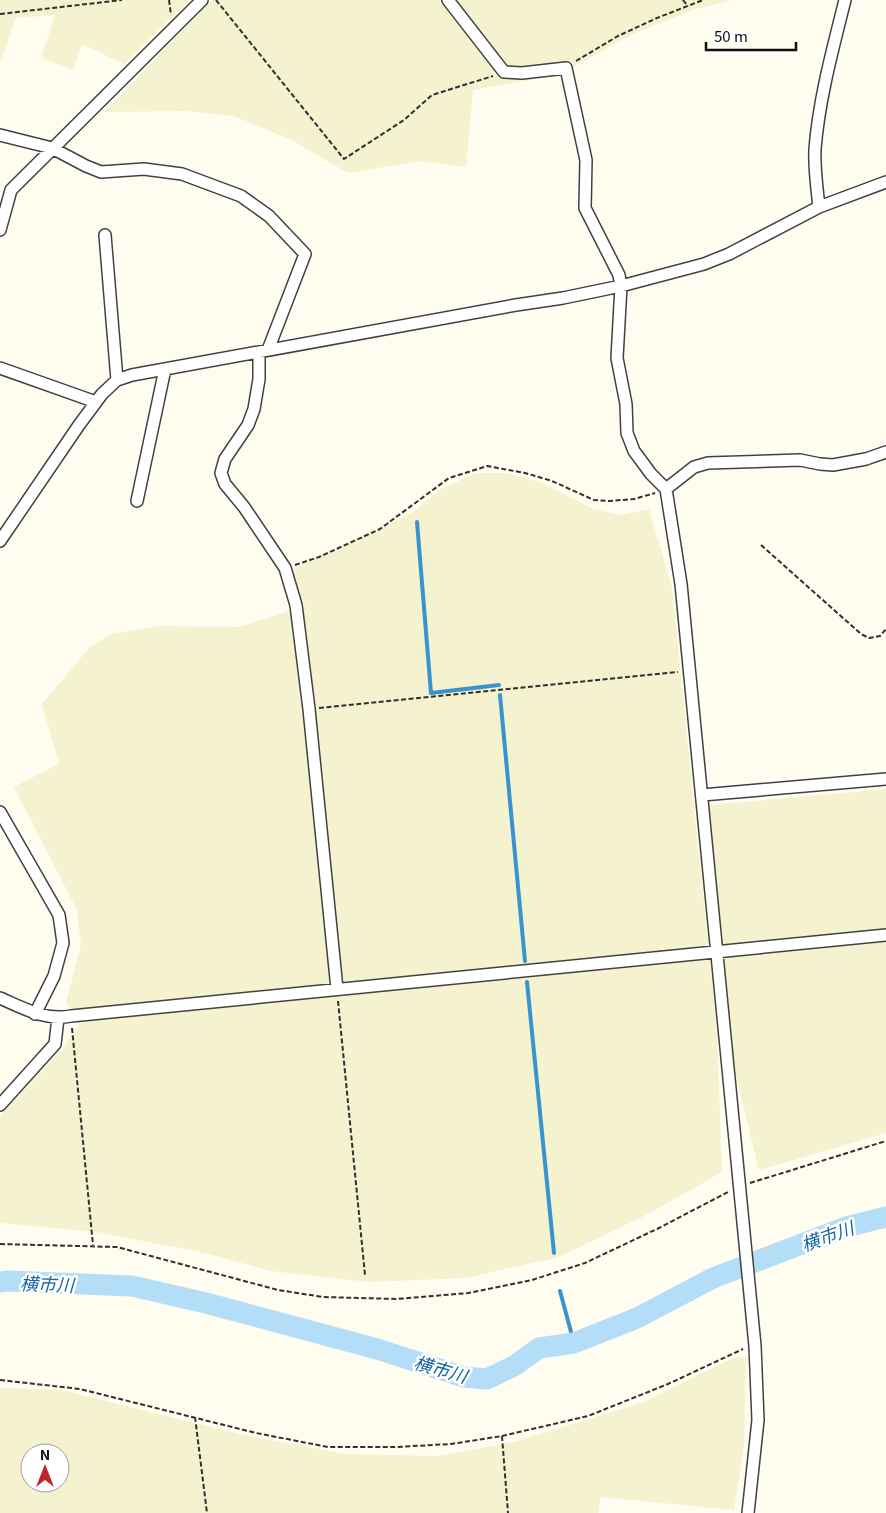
<svg xmlns="http://www.w3.org/2000/svg" width="886" height="1513" font-family="Georgia,'Noto Sans JP',serif">
<style>
.farmland{fill:#f5f2cf;fill-rule:evenodd}
.lines{fill:none;stroke-linecap:round;stroke-linejoin:round}
.stream{stroke:#3a93cf;stroke-width:4}
.river{stroke:#b4ddf7;stroke-width:21}
.minor-casing{stroke:#414141;stroke-width:14}
.path{stroke:#303030;stroke-width:2;stroke-dasharray:5 2.5;stroke-linecap:butt}
.minor{stroke:#fff;stroke-width:11}
.labels{text-anchor:middle;dominant-baseline:central;stroke-width:5;stroke-linejoin:round;paint-order:stroke}
.water-label{font-size:18px;font-style:italic;fill:#1564a2;stroke:#fff}
</style>
<rect width="100%" height="100%" fill="#fffcf0"/>
<path class="farmland" d="M0,0H190L124,64L82,44L73,70L41,58L55,15L16,18L0,63Z
M212,0H733L693,10L631,35L561,74L473,90L466,167L419,161L348,173L292,140L234,116L185,111L104,112Z
M476,473H506L540,482L593,509L621,515L649,509L672,587L717,1032L722,1172L648,1214L559,1257L465,1278L369,1282L271,1271L205,1253L97,1232L0,1223V1116L61,1051L79,1025L66,1002L81,945L77,910L14,787L59,764L42,704L89,648L112,634L158,626L239,627L305,606L289,571L414,512L439,490Z
M886,789V1133L759,1170L732,1060L709,805Z
M737,1356L746,1358L744,1447L734,1510L601,1497L598,1513H0V1388L62,1390L239,1434L346,1454L437,1456L514,1442L644,1402ZM30,1453H60V1483H30Z"/>
<g class="lines">
<path class="stream" d="M417,522L431,693L499,685
M500,695L525,961
M527,982L554,1253
M560,1291L574,1343"/>
<path class="river" d="M0,1282L7,1281L132,1286L206,1303L377,1349L464,1377L487,1379L514,1366L539,1348L574,1343L637,1318L713,1278L846,1227L886,1217"/>
<g class="minor-casing">
<path id="minor" d="M448,0L504,72L522,73L566,68L586,160L585,208L619,275L621,286L617,358L626,404L627,433L634,451L651,474L666,489L681,584L755,1346L758,1420L748,1513
M0,135L52,148L86,166L101,172L144,169L182,174L241,196L269,216L305,254L268,350
M819,207C817,188 814,168 815,149C819,99 833,48 845,0
M0,230L11,190L202,0
M105,235L117,380
M259,352V379L254,409L248,425L225,459L221,473L225,484L244,507L285,568L296,605L309,709L337,989
M0,368L96,402
M666,489L694,467L708,463L800,460L820,464L833,465L866,459L886,452
M137,501L165,369
M0,541L79,425L102,394L117,380L132,375L516,305L563,298L621,286L704,264L729,254L819,207L886,182
M702,795L886,779
M0,812L59,915L63,943L54,976L35,1014
M0,998C23,1008 45,1021 71,1016L886,935
M0,1105L55,1044L58,1018"/>
</g>
<path class="path" d="M169,0L171,15
M216,0L344,159L404,120L432,95L493,76
M683,0L688,6
M0,14L122,0
M576,61L618,36L657,18L703,0
M761,545L861,634L869,638L880,636L886,629
M295,565L319,557L380,529L449,478L487,466L525,473L552,481L594,500L609,501L634,499L655,493
M319,708L678,672
M338,1001L365,1275
M72,1028L93,1245
M750,1183L886,1141
M0,1244L117,1247L278,1290L323,1297L397,1299L468,1293L532,1280L585,1263L659,1228L728,1192
M0,1380L80,1389L256,1433L328,1447H396L451,1444L502,1436L588,1416L668,1384L743,1349
M195,1417L207,1513
M502,1436L508,1513"/>
<use href="#minor" class="minor"/>
</g>
<g class="labels">
<g class="water-label">
<text transform="translate(827 1235) rotate(-20)">横市川</text>
<text transform="translate(47 1283) rotate(2)">横市川</text>
<text transform="translate(441 1368) rotate(16)">横市川</text>
</g>
</g>
<g transform="translate(45 1468)"><circle r="24" fill="#ffffff" stroke="#9f9f9f"/>
<path d="M0-4L9 19L0 12L-9 19Z" fill="#c1242b"/>
<text y="-8" font-size="14" font-weight="bold" text-anchor="middle" fill="#0e0e0e">N</text>
</g>
<path d="M706 42v8h90v-8" fill="none" stroke="#0e0e0e" stroke-width="2.5"/>
<text x="714" y="42" font-size="15" fill="#0e0e0e" stroke="#ffffff" stroke-width="4" paint-order="stroke">50 m</text>
</svg>
